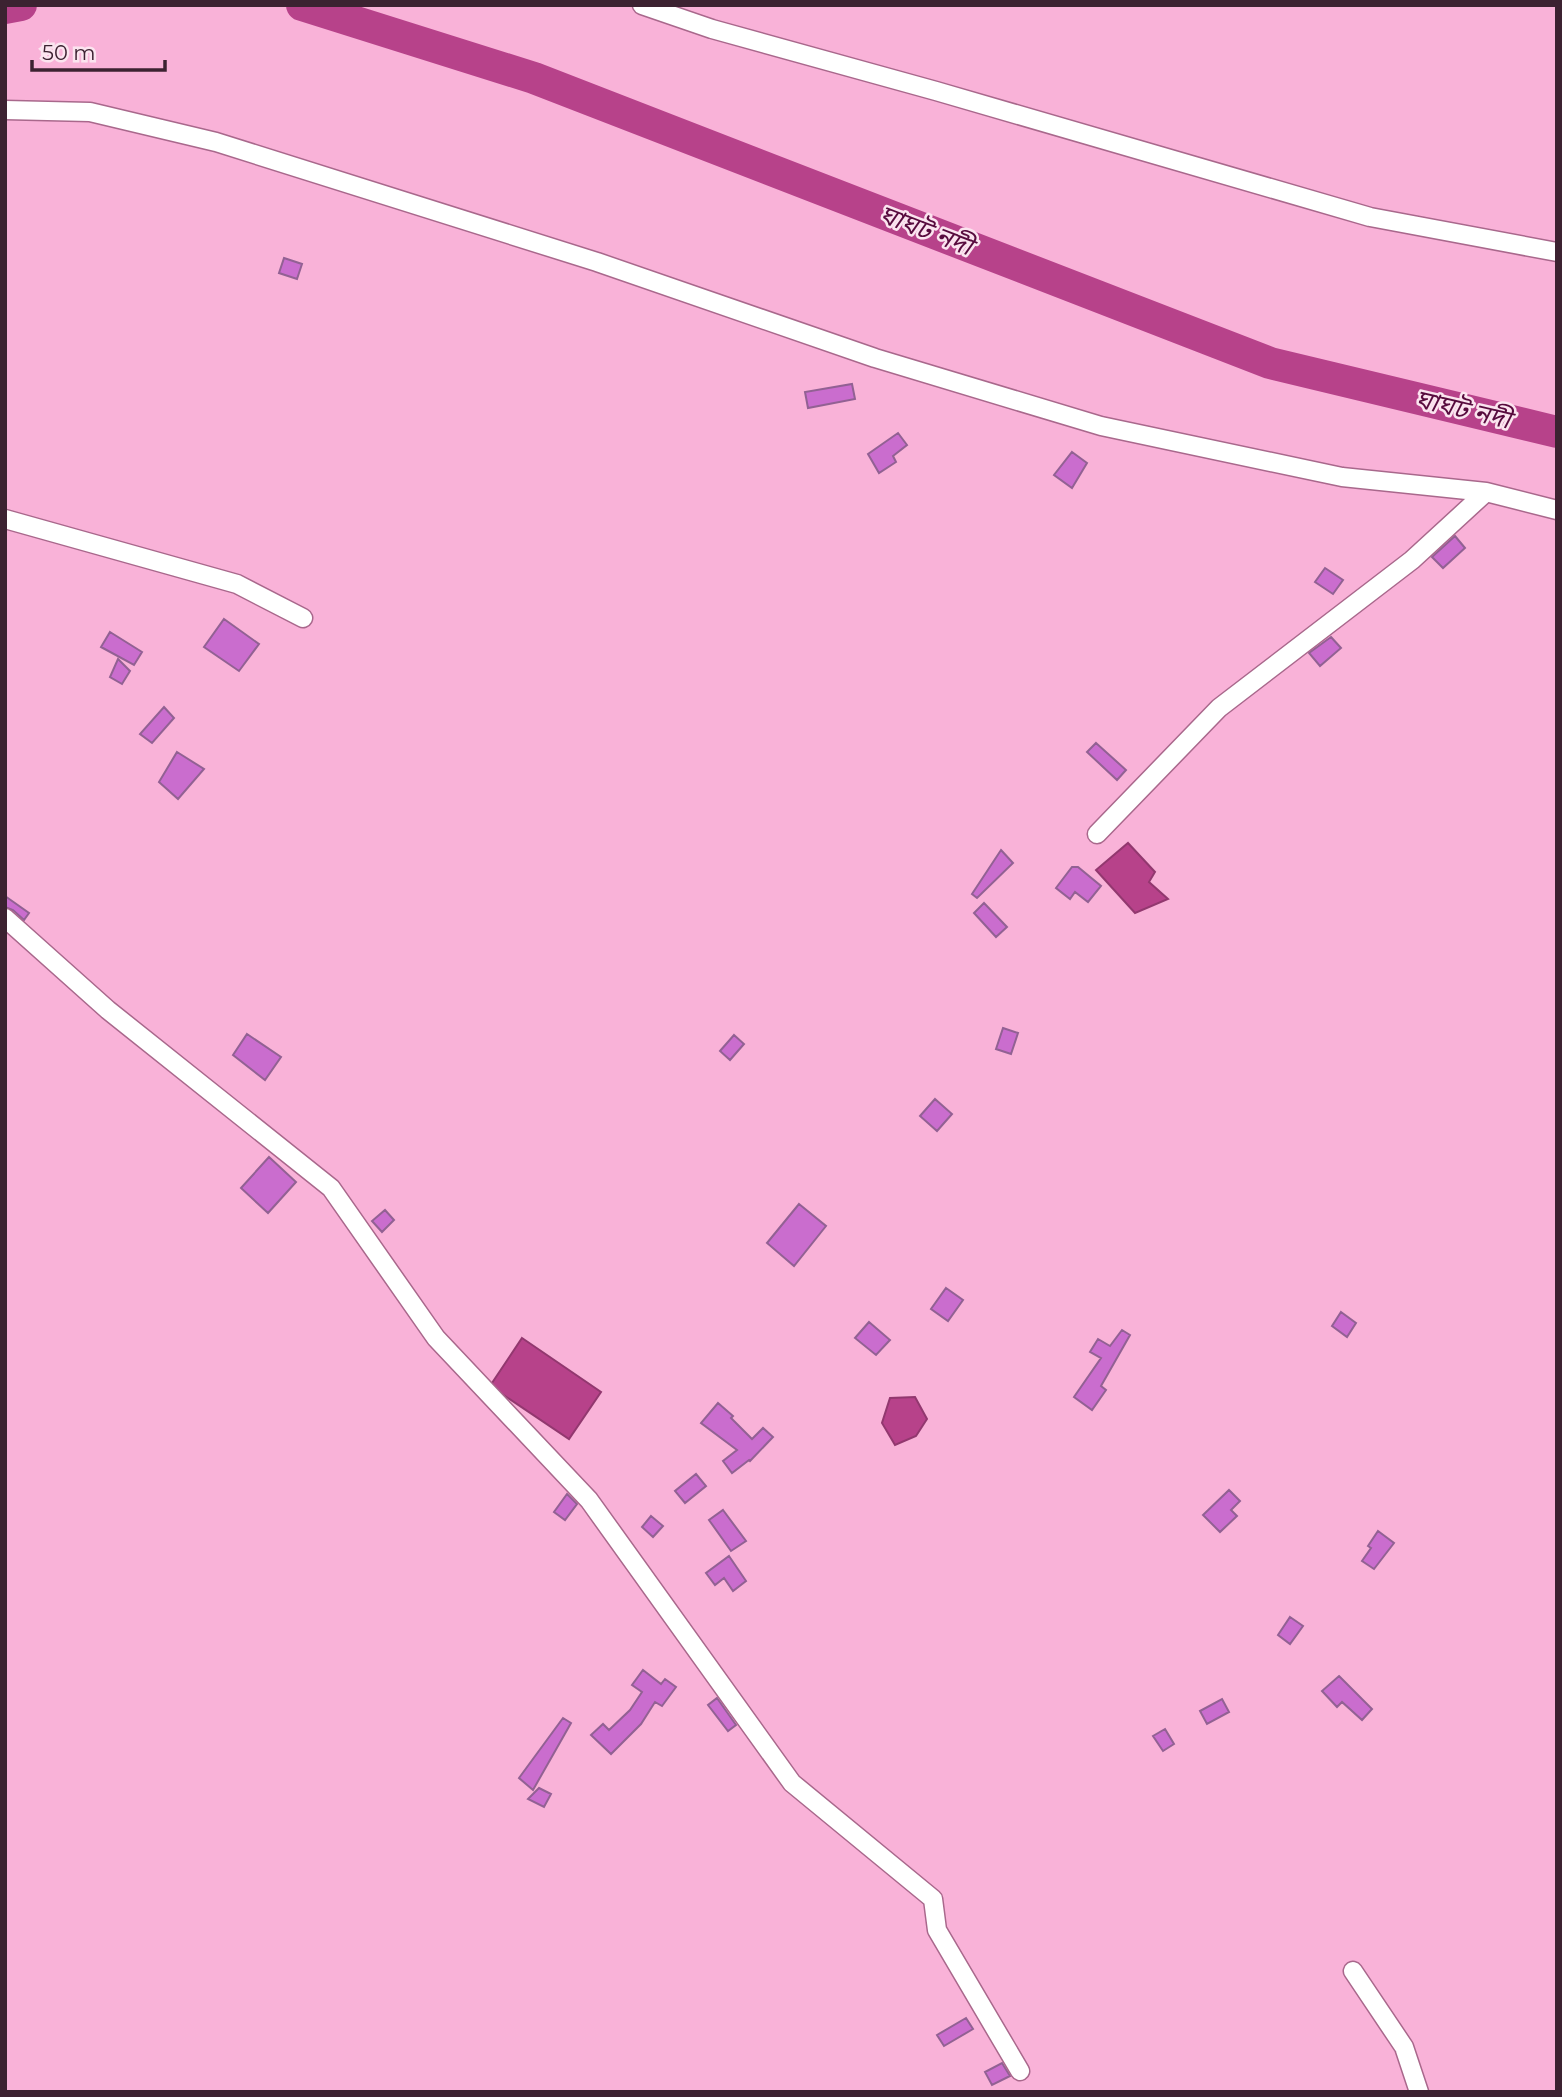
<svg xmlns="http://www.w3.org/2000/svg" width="1562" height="2097" font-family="Montserrat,'Noto Sans Bengali',sans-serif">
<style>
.water{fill:#b7428a;stroke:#92386f;stroke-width:2}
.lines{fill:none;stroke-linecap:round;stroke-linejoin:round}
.river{stroke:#b7428a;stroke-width:32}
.building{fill:#ca6dce;stroke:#926193;stroke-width:2}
.street-casing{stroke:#a9688c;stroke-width:21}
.street{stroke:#fff;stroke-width:18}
.labels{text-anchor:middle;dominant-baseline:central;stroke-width:5;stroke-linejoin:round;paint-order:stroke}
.water-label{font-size:26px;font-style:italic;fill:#580b3e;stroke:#fbe4ef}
</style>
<rect width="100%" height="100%" fill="#f9b2d8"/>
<path class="water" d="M1128,843L1155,872L1149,882L1168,899L1135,913L1096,870Z
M522,1338L601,1392L569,1439L490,1386Z
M915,1397L927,1419L916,1436L895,1445L882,1423L890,1398Z"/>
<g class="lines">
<path class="river" d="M302,5L534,78L1270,363L1557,432
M5,8L21,5"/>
</g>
<path class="building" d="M284,258L302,264L297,279L279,273Z
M852,384L855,399L808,408L805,392Z
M898,433L907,445L893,456L896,462L879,473L868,454Z
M1072,452L1087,463L1072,488L1054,475Z
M1455,536L1465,548L1443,568L1432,557Z
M1325,568L1343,580L1333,594L1315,582Z
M224,619L259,644L239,671L204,647Z
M110,632L142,652L134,665L101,647Z
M1331,637L1341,648L1320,666L1309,653Z
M118,659L130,671L122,684L110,677Z
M164,707L174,718L152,743L140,734Z
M1096,743L1126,770L1117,780L1087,752Z
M177,752L204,769L178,799L159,782Z
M1001,850L1013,863L977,898L972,894Z
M1072,867H1078L1101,886L1088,902L1075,892L1070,899L1056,888Z
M5,896L29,913L24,920L13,910L5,907Z
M984,903L1007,927L996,937L974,913Z
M1003,1028L1018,1033L1011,1054L996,1049Z
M247,1034L281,1057L265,1080L233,1055Z
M734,1035L744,1044L730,1060L720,1051Z
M935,1099L952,1114L937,1131L920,1116Z
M269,1157L296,1182L268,1213L241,1188Z
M799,1204L826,1226L794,1266L767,1243Z
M385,1210L394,1220L382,1232L372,1221Z
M946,1288L963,1300L948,1321L931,1309Z
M1341,1312L1356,1323L1347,1337L1332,1326Z
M869,1322L890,1340L876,1355L855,1338Z
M1122,1330L1130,1335L1101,1386L1106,1390L1092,1410L1074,1397L1101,1358L1090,1352L1098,1339L1110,1346Z
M718,1403L733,1416L731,1418L752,1439L763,1428L773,1437L750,1461L749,1460L732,1473L723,1461L737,1450L701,1423Z
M696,1474L706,1486L685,1503L675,1491Z
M1229,1490L1240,1501L1231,1510L1237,1516L1220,1532L1203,1515Z
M567,1494L577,1504L565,1520L554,1512Z
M723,1510L746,1541L731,1551L709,1520Z
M651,1516L663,1526L653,1537L642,1527Z
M1378,1531L1394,1543L1374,1569L1362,1561L1371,1548L1368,1546Z
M729,1556L746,1581L733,1591L724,1578L715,1585L706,1573Z
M1290,1617L1303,1626L1290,1644L1278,1635Z
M643,1670L661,1684L665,1679L676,1687L662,1706L655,1702L641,1724L611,1754L591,1735L603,1724L609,1730L630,1710L642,1692L632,1685Z
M1339,1676L1372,1709L1362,1720L1342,1702L1337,1707L1322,1691Z
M717,1698L736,1725L728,1731L708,1705Z
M1222,1699L1229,1712L1207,1724L1200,1711Z
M563,1718L571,1723L533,1790L519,1778Z
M1165,1729L1174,1744L1163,1751L1153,1736Z
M539,1788L551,1794L544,1807L528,1799Z
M966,2018L973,2029L944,2046L937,2035Z
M1002,2063L1010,2076L992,2085L985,2072Z"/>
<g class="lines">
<g class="street-casing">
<path id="street" d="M642,5L712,29L936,91L1370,217L1557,252
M5,110L90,112L216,142L597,262L875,358L1101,426L1342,477L1486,492L1557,510
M5,519L237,584L303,618
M1097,834L1219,708L1412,560L1486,492
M5,918L108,1010L331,1188L436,1338L589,1500L792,1783L933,1899L937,1930L1020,2071
M1353,1971L1404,2047L1419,2092"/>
</g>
<use href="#street" class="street"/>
</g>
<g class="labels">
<g class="water-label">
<text transform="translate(926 230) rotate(21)">ঘাঘট নদী</text>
<text transform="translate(1463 409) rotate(13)">ঘাঘট নদী</text>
</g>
</g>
<rect width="1562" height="2097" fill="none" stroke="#3c2231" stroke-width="14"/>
<path d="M32 60v10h133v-10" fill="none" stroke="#3c2231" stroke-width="3.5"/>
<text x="42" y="60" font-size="21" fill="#3c2231" stroke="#fbe4ef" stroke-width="5" paint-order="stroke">50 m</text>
</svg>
